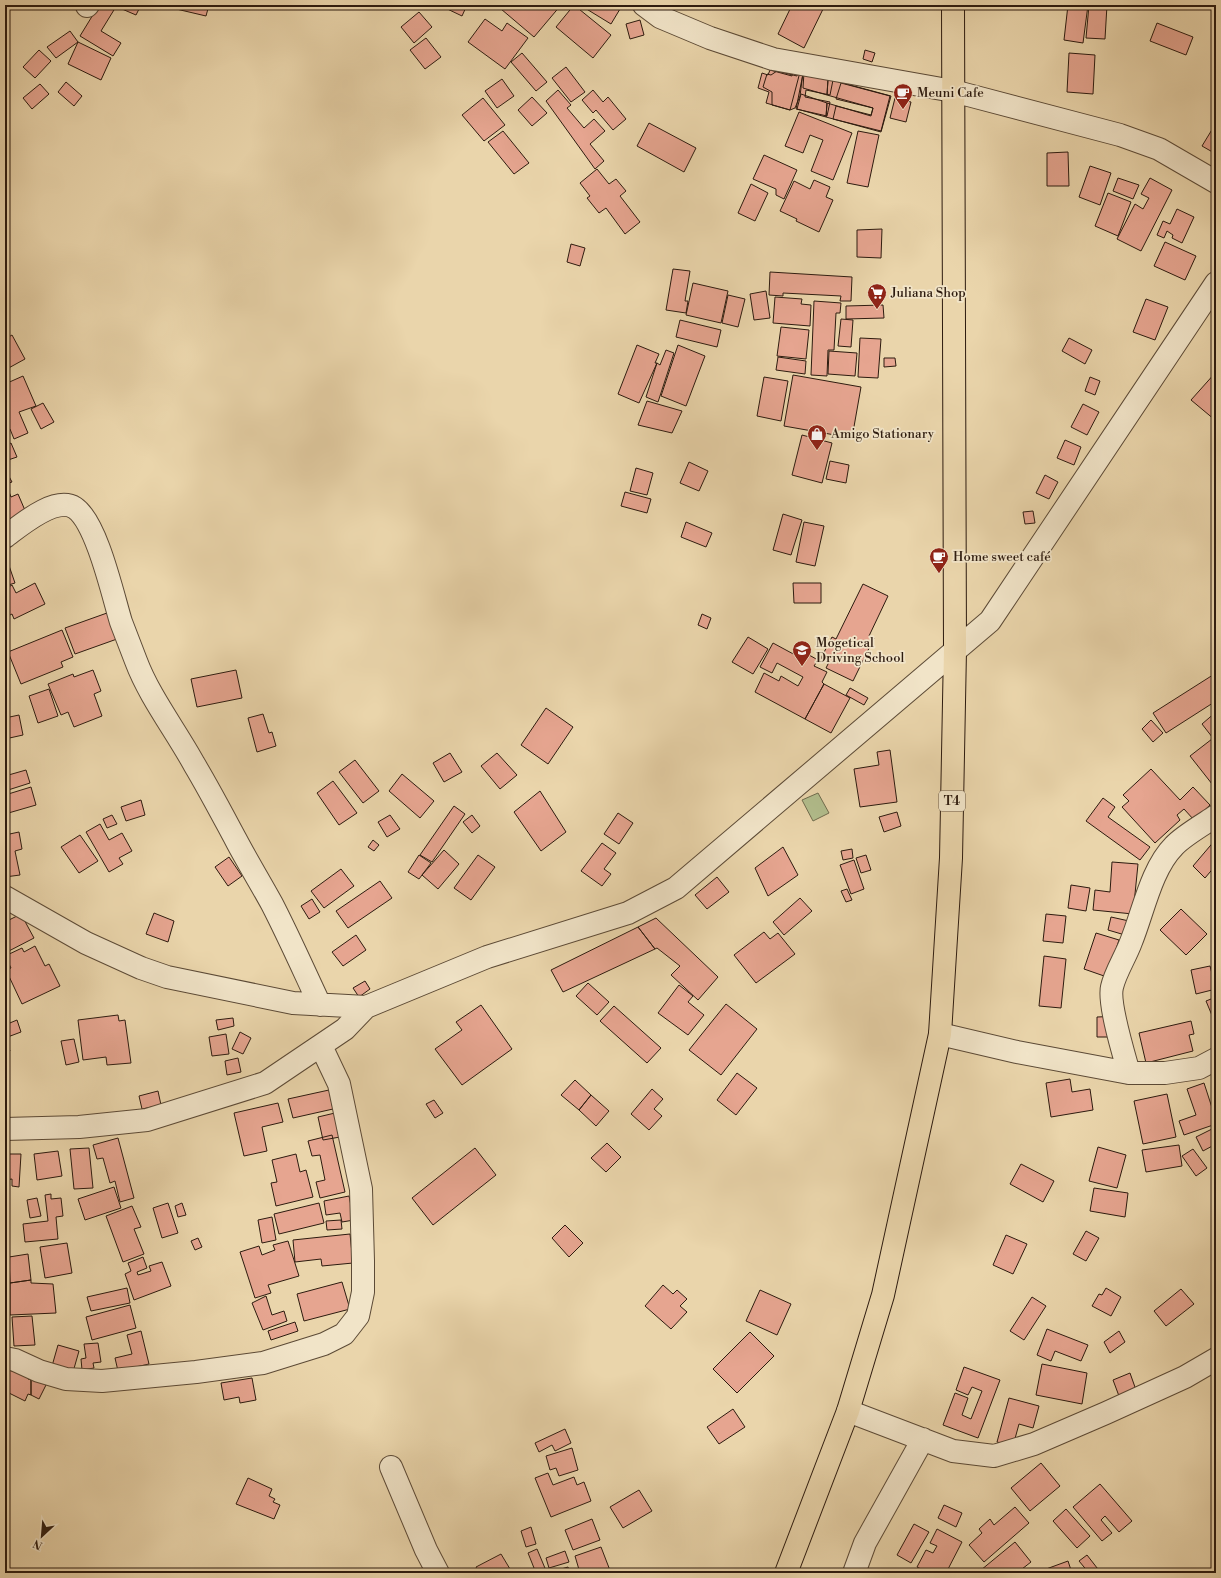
<svg xmlns="http://www.w3.org/2000/svg" width="1221" height="1578" font-family="'Libre Bodoni',serif">
<style>
.green{fill:#b2be8d;stroke:#706c4e}
.building{fill:#e6a590;stroke:#2d1b0f}
.lines{fill:none;stroke-linecap:round;stroke-linejoin:round}
.minor-casing{stroke:#5c4a36;stroke-width:24}
.highway-casing{stroke:#2d1b0f;stroke-width:24}
.minor{stroke:#f1e4c8;stroke-width:22}
.highway{stroke:#ead5ab;stroke-width:22}
.labels{text-anchor:middle;dominant-baseline:central;stroke-width:3.5;stroke-linejoin:round;paint-order:stroke}
.shield{fill:#f1e4c8;stroke:#685746;stroke-width:1}
.shield-label{font-size:12px;font-weight:bold;fill:#2d1b0f}
.poi-label{font-size:13px;fill:#2d1b0f;stroke:#f1e4c8;text-anchor:start}
</style>
<rect width="100%" height="100%" fill="#ead5ab"/>
<filter id="stains"><feTurbulence type="fractalNoise" baseFrequency=".005" numOctaves="4"/><feColorMatrix values="0 0 0 0 .2 0 0 0 0 .09 0 0 0 0 .02 0 0 0 .5 -.17"/></filter>
<radialGradient id="worn" r=".72"><stop offset=".6" stop-color="#630" stop-opacity="0"/><stop offset="1" stop-color="#630" stop-opacity=".3"/></radialGradient>
<path class="green" d="M818,793L829,813L813,821L802,800Z"/>
<path class="building" d="M38,5H47L45,9Z
M99,5H117L101,31L121,43L113,56L80,36Z
M124,5H141L136,15L122,9Z
M173,5H209L206,16L172,8Z
M439,5H467L462,16Z
M504,5H561L534,37L501,9Z
M574,5L611,35L593,58L556,27Z
M580,5H614L620,9L611,24Z
M792,5H825L804,48L778,34Z
M1068,5H1088L1083,43L1064,40Z
M1089,5H1107L1105,39L1086,38Z
M419,12L432,27L414,43L401,27Z
M485,19L502,31L507,23L528,38L505,69L468,42Z
M640,20L644,35L630,39L626,24Z
M1157,23L1193,37L1186,55L1150,41Z
M70,31L78,42L56,58L47,47Z
M426,38L441,57L425,69L410,50Z
M78,42L111,58L101,80L68,64Z
M39,50L51,61L35,78L23,67Z
M865,50L875,53L872,62L863,59Z
M522,53L547,82L536,91L511,62Z
M1069,53L1095,55L1093,94L1067,92Z
M566,67L585,92L571,102L552,78Z
M770,70L792,76L793,71L800,72L790,110L766,103L769,92L758,88L762,73L768,75Z
M777,71L797,76L798,71L803,72L800,96L795,108L790,110L772,105V92L763,87L767,74L771,75Z
M804,72L828,79L827,95L803,88Z
M803,74L833,80L830,95L806,90L805,97L830,102L827,116L796,109Z
M502,79L514,96L497,108L485,91Z
M828,79L891,96L881,132L826,117L827,103L871,116L873,108L827,95Z
M66,82L82,96L74,106L58,92Z
M841,83L890,96L881,131L833,119L836,106L871,115L873,108L836,99Z
M40,84L49,94L32,109L23,98Z
M558,90L571,105L567,108L584,128L594,119L605,131L590,144L604,161L595,169L546,101Z
M593,90L603,102L608,97L626,119L613,130L596,110L593,113L582,100Z
M801,94L827,103L826,117L797,109Z
M532,97L547,113L532,126L518,110Z
M483,98L505,125L484,141L462,115Z
M895,98L911,102L906,122L890,118Z
M799,112L852,133L833,180L811,171L823,140L810,135L803,153L785,146Z
M649,123L696,148L684,172L637,146Z
M1216,123V154L1202,146Z
M503,131L529,163L514,174L488,142Z
M858,131L879,135L868,187L847,183Z
M1068,152L1069,186H1047V153Z
M764,155L797,170L784,199L776,195V189L753,179Z
M1090,166L1111,173L1100,205L1079,197Z
M597,169L609,184L616,179L626,191L620,196L640,222L625,234L606,208L599,213L587,198L590,196L580,183Z
M1118,178L1139,185L1133,199L1113,191Z
M1150,178L1172,190L1141,251L1117,239L1135,204L1143,209L1149,198L1141,194Z
M814,180L830,187L826,197L833,200L819,232L796,221L797,219L780,211L794,181L810,189Z
M751,184L768,193L755,221L738,213Z
M1108,193L1131,202L1118,236L1095,226Z
M1177,209L1194,217L1182,243L1172,238L1173,235L1167,231L1164,238L1157,235L1163,221L1170,224Z
M882,229L881,258L857,257V230Z
M1165,242L1196,256L1185,280L1154,266Z
M571,244L585,248L580,266L567,262Z
M673,269L690,271L685,301H688L686,313L666,310Z
M770,272L852,277L851,301H840L841,296L783,293V296L769,295Z
M693,283L728,291L721,323L686,315Z
M766,291L770,318L754,320L750,294Z
M728,295L745,299L738,327L722,323Z
M775,297L802,299L801,304L811,305L810,326L773,323Z
M1146,299L1168,307L1155,340L1133,332Z
M814,301L841,303L840,313H836L834,350H828L827,376L811,375Z
M883,305L884,318L846,319V306Z
M841,319L853,320L851,347L838,346Z
M680,320L721,330L717,347L676,337Z
M781,327L809,330L806,359L777,356Z
M12,335L25,359L5,370V339Z
M860,338L881,339L878,378L858,377Z
M1069,338L1092,350L1085,364L1062,351Z
M637,345L659,354L655,363H657L639,403L618,394Z
M678,345L705,356L686,406L661,396Z
M666,350L674,353L658,402L646,397L657,363L660,365Z
M829,351L857,353L855,376L828,374Z
M778,357L806,361L805,374L776,370Z
M884,358H895L896,366L884,367Z
M1216,372V419L1215,420L1191,400Z
M793,375L861,387L852,438L784,426Z
M23,376L36,406L19,412L28,433L14,439L10,429L5,431V384Z
M764,377L788,381L781,421L757,416Z
M1090,377L1100,381L1095,395L1085,391Z
M647,401L682,411L672,433L638,425Z
M43,403L54,422L41,429L31,409Z
M1083,404L1099,412L1087,435L1071,427Z
M802,435L832,443L822,483L792,475Z
M5,440L7,445L11,443L17,457L5,461Z
M1065,440L1081,447L1074,465L1057,458Z
M830,461L849,465L846,483L826,479Z
M689,462L708,471L699,491L680,483Z
M636,468L653,473L647,495L630,491Z
M5,469L12,482L6,484L11,497L18,494L27,515L5,525Z
M1045,475L1058,482L1049,499L1036,493Z
M625,492L651,499L647,513L621,506Z
M1033,511L1035,523L1025,524L1023,512Z
M783,514L802,520L791,555L773,550Z
M686,522L712,533L706,547L681,537Z
M804,522L824,526L815,566L796,562Z
M5,557H6L15,583L5,586Z
M35,583L45,604L14,619L12,614L8,616L5,609V589L12,585L16,593Z
M793,583H821V603H794Z
M863,584L888,596L869,636L874,638L853,681L826,668L829,662L821,658L832,637L836,639Z
M107,613L117,639L75,654L65,628Z
M702,614L711,618L707,629L698,625Z
M62,630L73,657L61,662L63,667L21,684L8,652Z
M748,637L768,649L753,674L732,662Z
M773,643L797,656L800,650L818,660L814,666L827,672L822,682L824,684L805,719L755,692L764,673L779,681L781,676L798,686L803,677L777,663L772,673L760,667Z
M93,670L101,691L94,694L102,716L74,727L68,712L61,715L48,684L73,674L74,677Z
M236,670L242,698L197,707L191,679Z
M1216,673V701L1166,733L1153,713Z
M824,684L850,698L831,733L805,719Z
M850,688L868,698L864,705L846,695Z
M49,689L58,716L38,723L29,696Z
M546,708L573,727L548,764L521,745Z
M1216,712V742L1202,724Z
M263,714L269,733L272,732L276,746L257,752L248,718Z
M19,715L23,735L5,739V718Z
M1151,720L1163,733L1153,742L1142,729Z
M1212,739L1216,743V789L1190,756Z
M890,750L897,802L860,807L854,769L879,765L877,752Z
M450,753L462,772L444,782L433,763Z
M497,753L517,775L500,789L481,766Z
M355,760L379,791L363,803L339,772Z
M1151,769L1180,800L1193,787L1210,805L1194,820L1184,809L1177,815L1180,820L1155,843L1122,807L1129,801L1123,795Z
M26,770L30,783L5,791V776Z
M402,774L434,801L420,818L389,791Z
M333,781L357,813L339,825L317,793Z
M31,787L36,805L5,814V795Z
M540,791L566,832L541,851L514,812Z
M1103,798L1115,807L1108,817L1150,847L1140,860L1086,821Z
M141,800L145,815L126,821L121,807Z
M454,806L465,814L432,862L420,855Z
M897,812L901,826L884,832L879,817Z
M618,813L633,823L619,844L604,834Z
M112,815L117,824L107,828L103,819Z
M390,815L400,829L387,837L378,822Z
M472,815L480,826L472,833L463,822Z
M100,824L109,840L122,833L132,851L119,858L123,864L109,872L86,832Z
M19,832L22,849L15,851L20,875L5,877V835Z
M80,835L98,861L79,873L61,847Z
M1216,839V865L1205,878L1193,866Z
M373,840L379,845L374,851L368,847Z
M602,843L616,853L604,869L611,874L602,886L581,871Z
M783,847L798,875L768,896L755,868Z
M852,849L853,858L843,860L841,851Z
M444,850L459,864L438,889L422,875Z
M419,855L431,863L419,879L408,872Z
M478,855L495,867L471,900L454,888Z
M866,855L871,870L861,873L856,858Z
M229,857L242,876L228,886L215,867Z
M854,860L864,889L851,894L840,865Z
M1112,862L1138,864L1133,914L1093,910L1095,890L1110,892Z
M1216,868V876L1212,874Z
M341,869L354,886L324,908L311,891Z
M717,877L729,892L707,909L695,895Z
M380,881L392,898L348,928L336,911Z
M1071,885L1090,888L1086,911L1068,908Z
M847,889L852,900L846,902L841,891Z
M800,898L812,911L784,935L773,922Z
M312,899L320,912L309,919L301,906Z
M1181,909L1207,934L1186,955L1160,930Z
M154,913L174,921L168,942L146,934Z
M21,914L34,938L5,953V917L7,921Z
M1046,914L1066,916L1063,943L1043,941Z
M1111,917L1129,921L1125,935L1108,930Z
M656,918L718,977L698,1000L671,975L680,966L657,948L655,949L638,927Z
M638,927L655,949L563,992L551,970Z
M764,932L770,939L778,933L795,954L756,983L734,955Z
M1096,933L1119,940L1107,977L1084,969Z
M356,935L366,950L343,966L332,952Z
M35,946L45,966L49,964L60,986L22,1004L6,970L11,968L5,956L22,948L24,952Z
M1044,956L1066,959L1061,1008L1039,1006Z
M1210,966L1216,989L1196,994L1191,970Z
M365,981L370,989L359,997L353,988Z
M588,983L609,1002L597,1015L576,996Z
M679,985L693,996L688,1002L704,1015L688,1035L658,1013Z
M1216,997V1025L1206,1001Z
M726,1004L757,1029L721,1075L689,1050Z
M481,1005L512,1049L462,1085L435,1049L462,1030L456,1022Z
M614,1006L661,1048L647,1063L600,1021Z
M118,1015L119,1021L125,1020L131,1063L107,1065L106,1057L83,1060L78,1020Z
M1122,1016L1123,1037H1097V1017Z
M233,1018L234,1026L218,1030L216,1020Z
M17,1020L21,1032L5,1038V1025Z
M1191,1021L1194,1034L1189,1035L1193,1051L1146,1063L1139,1033Z
M240,1032L251,1038L243,1054L232,1049Z
M226,1034L229,1054L212,1056L209,1037Z
M5,1039L10,1051L5,1053Z
M74,1039L79,1062L66,1065L61,1041Z
M238,1058L241,1072L227,1075L225,1061Z
M737,1073L757,1088L736,1115L717,1100Z
M1070,1079L1072,1092L1090,1089L1093,1110L1051,1117L1046,1083Z
M575,1080L591,1095L579,1110L561,1095Z
M1204,1083L1216,1120V1124L1184,1135L1179,1121L1196,1115L1187,1089Z
M1216,1084V1100L1212,1085Z
M652,1089L663,1099L654,1109L662,1116L649,1130L631,1114Z
M329,1090L333,1109L293,1118L288,1099Z
M158,1091L161,1105L142,1109L139,1096Z
M1167,1094L1176,1137L1143,1144L1134,1101Z
M591,1095L609,1111L596,1126L579,1110Z
M434,1100L443,1113L435,1118L426,1104Z
M278,1103L283,1122L262,1127L267,1151L244,1156L234,1113Z
M335,1113L340,1137L323,1140L318,1117Z
M1216,1127V1144L1203,1151L1196,1137Z
M332,1135L345,1192L320,1198L316,1182L325,1180L320,1155L312,1156L308,1141Z
M118,1138L134,1198L120,1202L115,1181L110,1183L103,1158L97,1159L93,1145Z
M607,1143L621,1157L606,1172L591,1158Z
M1179,1145L1182,1166L1146,1172L1142,1150Z
M1098,1147L1126,1155L1117,1188L1089,1181Z
M89,1148L93,1188L74,1189L70,1149Z
M475,1148L496,1175L433,1225L412,1198Z
M1193,1149L1207,1168L1196,1176L1182,1156Z
M58,1151L62,1176L37,1180L34,1154Z
M5,1154H21L19,1187L12,1186V1179L5,1180Z
M296,1154L300,1172L306,1170L313,1197L276,1206L271,1183L277,1182L272,1160Z
M1021,1164L1054,1181L1043,1202L1010,1184Z
M5,1181H7L6,1198H5Z
M114,1187L121,1208L85,1220L78,1199Z
M1094,1188L1128,1193L1125,1217L1090,1211Z
M51,1194V1199L61,1198L63,1216L56,1217L58,1239L25,1242L23,1224L48,1221L45,1195Z
M349,1196L354,1220L342,1222L340,1213L326,1215L324,1201Z
M37,1198L41,1216L30,1218L27,1200Z
M168,1203L178,1233L162,1238L153,1208Z
M182,1203L186,1215L178,1217L175,1206Z
M319,1203L324,1223L279,1234L274,1214Z
M132,1206L141,1227L134,1229L144,1254L123,1262L106,1216Z
M272,1217L276,1240L262,1243L258,1220Z
M341,1220L342,1229L327,1230L326,1221Z
M565,1225L583,1243L569,1257L552,1238Z
M1086,1231L1099,1238L1086,1261L1073,1254Z
M350,1234L353,1263L322,1266L321,1259L295,1262L293,1240Z
M1006,1235L1027,1244L1013,1274L993,1265Z
M198,1238L202,1247L195,1250L191,1241Z
M288,1241L299,1276L268,1285L271,1293L255,1298L240,1252L259,1246L262,1255L275,1250L273,1245Z
M67,1243L72,1273L45,1278L40,1247Z
M28,1254L31,1280L10,1283L9,1257Z
M143,1257L147,1268L137,1272L138,1275L151,1271L149,1266L162,1262L171,1286L134,1300L125,1274L131,1271L128,1263Z
M31,1280V1283L53,1284L56,1313L10,1315V1283Z
M342,1282L350,1309L304,1321L297,1294Z
M663,1285L673,1294L677,1290L687,1299L680,1306L687,1312L671,1329L645,1306Z
M127,1288L130,1303L91,1311L87,1297Z
M1106,1288L1121,1297L1111,1316L1092,1306L1099,1294L1102,1295Z
M1181,1289L1194,1304L1166,1326L1154,1311Z
M760,1290L791,1304L777,1335L746,1321Z
M5,1293L8,1338H5Z
M266,1296L272,1315L284,1311L287,1321L263,1330L252,1303Z
M1032,1297L1046,1306L1024,1340L1010,1331Z
M130,1305L136,1328L92,1340L86,1317Z
M32,1316L35,1345L14,1346L12,1317Z
M295,1322L298,1331L271,1340L268,1331Z
M1047,1329L1088,1345L1081,1361L1055,1351L1051,1361L1037,1355Z
M141,1331L149,1364L118,1371L115,1358L132,1354L127,1335Z
M1119,1331L1125,1342L1110,1353L1104,1342Z
M750,1332L774,1356L737,1393L713,1369Z
M98,1343L101,1362L93,1363L94,1368L82,1370L81,1359L86,1358L84,1344Z
M58,1345L79,1351L73,1372L52,1366Z
M1042,1364L1087,1373L1082,1404L1036,1395Z
M14,1367L30,1374L28,1379L31,1380V1395L28,1394L25,1401L5,1391V1380L9,1370L12,1371Z
M964,1367L1000,1380L978,1438L943,1425L955,1393L968,1398L962,1415L971,1419L982,1391L972,1387L968,1395L956,1390Z
M1130,1373L1136,1390L1119,1396L1113,1380Z
M35,1374L48,1381L39,1399L31,1395V1380Z
M252,1378L256,1400L240,1403L239,1397L224,1400L221,1383Z
M1009,1398L1039,1406L1033,1428L1019,1424L1013,1446L997,1442Z
M733,1409L745,1427L719,1444L707,1427Z
M565,1429L571,1443L555,1451L552,1445L539,1452L535,1443Z
M572,1448L578,1470L559,1476L556,1468L550,1470L546,1456Z
M1041,1463L1060,1486L1030,1511L1011,1488Z
M548,1473L553,1485L574,1477L577,1485L584,1482L591,1501L551,1517L535,1478Z
M248,1478L272,1489L269,1496L275,1499L273,1502L280,1505L274,1519L236,1504Z
M1100,1484L1132,1521L1119,1532L1105,1516L1101,1520L1112,1533L1102,1541L1073,1507Z
M639,1490L652,1511L623,1528L610,1507Z
M944,1505L962,1513L956,1527L938,1518Z
M1015,1507L1029,1523L984,1562L969,1545L982,1533L979,1529L990,1519L994,1525Z
M1066,1509L1090,1536L1077,1548L1053,1521Z
M592,1519L600,1540L573,1550L565,1530Z
M914,1524L929,1532L911,1563L897,1555Z
M531,1527L536,1544L526,1547L521,1531Z
M937,1529L962,1542L946,1573H929L917,1567L926,1550L933,1553L937,1546L930,1543Z
M1015,1542L1031,1562L1022,1569L1025,1573H984L981,1570Z
M601,1547L611,1573H580L575,1556Z
M537,1549L547,1573H536L528,1553Z
M565,1551L569,1562L549,1568L546,1558Z
M501,1554L510,1569L502,1573H479L476,1567Z
M1087,1555L1101,1573H1089L1079,1561Z
M1068,1561L1072,1573H1039L1038,1572Z
M568,1567L570,1573H551V1572Z"/>
<g class="lines">
<g class="minor-casing">
<path id="minor" d="M644,5L660,17L710,38L773,59L953,91L1120,135L1159,149L1216,182
M87,6L88,5
M5,537C20,526 55,495 75,508C97,523 113,596 121,622C126,635 131,648 136,661C149,696 176,731 194,764C209,789 222,814 236,840C247,861 260,882 272,904C289,937 304,971 320,1005
M5,897L86,943L141,968L167,977L293,1003L366,1007L487,957L628,913L676,888L990,621L1216,283
M940,1034L1017,1052L1129,1073H1165L1199,1068L1216,1059
M1129,1073C1124,1055 1108,1003 1112,987C1115,973 1126,956 1131,942C1143,913 1151,869 1174,846C1183,836 1204,824 1216,816
M5,1129L79,1127L147,1120L265,1083L345,1029L366,1007
M5,1358L15,1360L39,1371L66,1379L102,1381L196,1372L263,1363L324,1344L344,1334L358,1316L363,1292V1261L361,1189L339,1084L321,1046
M848,1411L953,1451L994,1456L1034,1444L1106,1413L1185,1377L1216,1359
M391,1467L426,1550L438,1573
M854,1573L865,1543L923,1439"/>
</g>
<g class="highway-casing">
<path id="highway" d="M786,1573L848,1411L883,1295L940,1034L951,858L955,650L953,5"/>
</g>
<use href="#minor" class="minor"/>
<use href="#highway" class="highway"/>
</g>
<defs>
<g id="cafe-pin" transform="scale(1)"><path d="M0 17L-7.5 6A9.5 9.5 0 1 1 7.5 6Z" fill="#8f2418" stroke="#f1e4c8"/><path d="M-5.5-4.5H6V0H3Q3 3.5 0 3.5H-2.5Q-5.5 3.5-5.5 0ZM3-3.2v2h1.7v-2ZM-6 4.5H4V6H-6Z" fill="#fff"/></g>
<g id="supermarket-pin" transform="scale(1)"><path d="M0 17L-7.5 6A9.5 9.5 0 1 1 7.5 6Z" fill="#8f2418" stroke="#f1e4c8"/><path d="M-6-5.5h2.5l.6 2H6L4.5 2H-2.5L-4.4-4H-6ZM-1.5 3.2a1.3 1.3 0 1 0 .1 0ZM3 3.2a1.3 1.3 0 1 0 .1 0Z" fill="#fff"/></g>
<g id="shop-pin" transform="scale(1)"><path d="M0 17L-7.5 6A9.5 9.5 0 1 1 7.5 6Z" fill="#8f2418" stroke="#f1e4c8"/><path d="M-5-2.5h2.3a2.7 3.5 0 0 1 5.4 0H5L5.5 6h-11ZM-1.5-2.5h3a1.5 2.3 0 0 0-3 0Z" fill="#fff"/></g>
<g id="university-pin" transform="scale(1)"><path d="M0 17L-7.5 6A9.5 9.5 0 1 1 7.5 6Z" fill="#8f2418" stroke="#f1e4c8"/><path d="M0-5L7-2L0 1L-7-2ZM-4 1L0 2.5L4 1V4Q0 6-4 4Z" fill="#fff"/></g>
</defs>
<g fill-rule="evenodd">
<use href="#cafe-pin" x="903" y="93"/>
<use href="#supermarket-pin" x="877" y="293"/>
<use href="#shop-pin" x="817" y="434"/>
<use href="#cafe-pin" x="939" y="557"/>
<use href="#university-pin" x="802" y="650"/>
</g>
<g class="labels">
<rect class="shield" x="939" y="791" width="26" height="20" rx="3"/>
<g class="shield-label">
<text x="952" y="801">T4</text>
</g>
<g class="poi-label">
<text x="917" y="93">Meuni Cafe</text>
<text x="891" y="293">Juliana Shop</text>
<text x="831" y="434">Amigo Stationary</text>
<text x="953" y="557">Home sweet café</text>
<text x="816" y="643">Mogetical<tspan x="816" dy="15">Driving School</tspan></text>
</g>
</g>
<rect width="1221" height="1578" fill="none" stroke="#ead5ab" stroke-width="20"/>
<rect x="6" y="6" width="1209" height="1566" fill="none" stroke="#2d1b0f" stroke-width="2"/>
<rect x="10" y="10" width="1201" height="1558" fill="none" stroke="#2d1b0f"/>
<g transform="translate(42 1536) rotate(206)" stroke="#f1e4c8" stroke-width="3" paint-order="stroke">
<path d="M0-3L7 15L0 10L-7 15Z" fill="#2d1b0f"/>
<text y="-6" font-size="11" font-weight="bold" text-anchor="middle" fill="#2d1b0f">N</text>
</g>
<rect width="100%" height="100%" filter="url(#stains)"/>
<rect width="100%" height="100%" fill="url(#worn)"/>
</svg>
